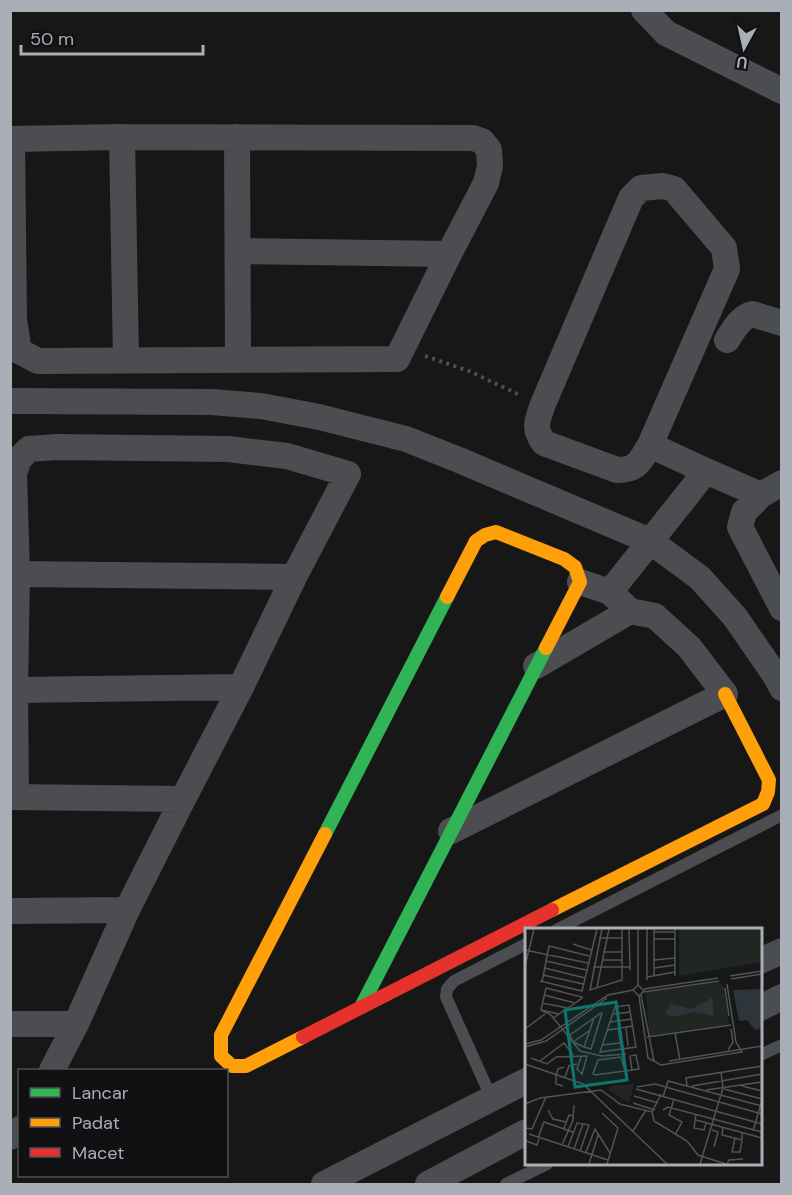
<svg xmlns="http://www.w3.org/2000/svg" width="792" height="1195" font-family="'DM Sans',sans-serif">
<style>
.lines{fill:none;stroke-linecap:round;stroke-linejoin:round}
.path{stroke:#4d4f51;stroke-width:4;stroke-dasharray:3 4.5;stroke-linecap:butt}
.lane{stroke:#4c4d50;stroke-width:12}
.street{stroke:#4c4d50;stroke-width:26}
.fast{stroke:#30b455;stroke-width:14}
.slow{stroke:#ff9f0a;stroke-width:14}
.jam{stroke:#e5322d;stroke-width:14}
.inset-road{fill:none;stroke:#525357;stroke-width:1.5}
.view{fill:#0f766e;fill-opacity:0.15;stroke:#0f766e;stroke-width:3}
.inset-edge{fill:none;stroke:#aaaeb7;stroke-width:3}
</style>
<rect width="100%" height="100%" fill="#171717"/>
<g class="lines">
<path class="path" d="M425,356L469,371L520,395"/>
<path class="lane" d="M556,930L782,815
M760,1055L782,1045
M492,1099L446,997L447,989L454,981L526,944
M506,1184L547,1164"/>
<path class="street" d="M644,10L666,33L782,91
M122,137L126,360
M237,137L238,360
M10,139L122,137L473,138L482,141L489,150L490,166L486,183L449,254L397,359L38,361L19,351L14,320L12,139
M663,186L674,189L724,248L727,269L650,445C640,461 638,470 617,470L544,443C533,428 537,422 543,404L631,198L641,188Z
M238,251L449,254
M727,340C733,331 740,317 752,314L782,323
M10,401L212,402L261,406L319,417L406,439L459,460L650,541L700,578L735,617L775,675L782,688
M650,445L706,471L761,495L782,483
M761,495L744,512L740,527L782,608
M17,574L294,577
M610,592L706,471
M536,666L630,611
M15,690L241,687
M10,797L183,799
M16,797L15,690L17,574L14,474L19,459L29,449L56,447L228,449L287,456L348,474L294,577L241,687L183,799L127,910L76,1024L52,1070
M451,831L725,694L689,647L655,616L630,611L610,592L580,582
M10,911L127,910
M760,961L782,951
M760,1008L782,997
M10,1024H76
M10,1137L20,1129
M324,1184L526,1081
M428,1184L526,1132"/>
<path class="fast" d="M325,834L447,597
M361,1007L546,648"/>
<path class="slow" d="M447,597L476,541L485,535L496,532L564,559L575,567L580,582L546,648
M552,910L763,804L768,792L769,780L725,694
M303,1037L246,1066H232L221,1056V1035L325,834"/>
<path class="jam" d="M303,1037L552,910"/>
</g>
<g transform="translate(525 928)">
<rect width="237" height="237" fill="#171717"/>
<path d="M154,1H237V34L154,48ZM109,156L104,175L84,162L85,158Z" fill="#202621"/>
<path d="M193,54L199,59L204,96L124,108L121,64Z" fill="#202621"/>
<path d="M237,61V100L230,102L222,92L214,93L208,62ZM187,70L189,88L168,84L147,89L140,85L145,76L166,81Z" fill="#2d343a"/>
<path class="inset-road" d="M77,1L65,62L97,52V1M104,1L105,42M122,1V52M129,1V47M150,1V48M129,4H150M74,10H97M129,11H150M48,16L66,22M0,22L63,35M78,24H97M77,32H97M129,32L150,30M21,33L61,42M0,38L9,1M68,39H105M20,40L60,50M129,40L150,37M18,47L58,56M205,48L237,43M122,49L150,44M206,51L237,46M15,53L57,63L72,1M17,54L24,18L64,28M113,57V1M72,59L84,1M200,60L204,88M119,61L193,50M118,64L194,53M19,67L50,75M116,67L129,133M114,68L123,130L136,137L217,124L211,114L202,56M17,75L43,80M104,77L111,119L75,124L90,79ZM16,82L26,87L55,123L77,128L101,126M88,86L106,84M28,90L43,80L57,70V69L21,60L16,82L34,86M85,94L107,91M101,99L103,118M93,100L96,119M0,101L20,86M83,102L108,98M150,105L206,97M122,109L150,105L155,132M48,114L45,107L76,85H77L66,121L59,119L69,90M0,116L16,112L83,67L108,62L113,57L119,63L114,68L108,62M77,117L95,115M0,119L21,113L82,70M59,119L48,114L64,103M203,122L208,114L206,101M6,130L22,136L31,129L62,128L57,146L52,141L56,129M15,133L39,115L48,127M144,133L237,118M0,136L58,156L142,236M100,143L96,129L73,132L68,146L70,147L107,142L114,141L111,127L105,128L107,142M40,149L44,138L52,136M38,158L31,156V147L33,141L39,139M162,158L161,150L237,138M167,158L237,146M217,158L237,163M112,159L130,156L237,186M111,161L237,196M199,161L237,171M181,162L237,154M109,168L133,175M138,169L143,153L237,178M149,171L144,187L157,194L150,207M108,175L130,182M0,176L15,170L76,162L95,176L127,184L136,166M23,182L28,191L41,194M138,182L143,179L237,204M127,184L129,193L162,213L173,227L201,236M77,185L93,200L82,236M171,186L169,200L179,202L181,195M171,192L237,210M0,200L7,201L21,169M39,200L44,187L49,188M198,200L197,207L217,212V205M187,202L193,204L189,219M108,203L121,182M228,203L237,172M4,206L83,232M13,210L19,194L48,204M210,210L207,224H215L217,212M1,213L12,217L14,211M37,217L48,192L49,177M43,219L52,195L58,196M49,221L58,196M55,223L64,197L58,196M61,224L70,201L85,225M64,236L73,207M175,236L198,160L196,145M202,236L204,232L218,231"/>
<path class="view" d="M91,74L102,152L50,159L40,82Z"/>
<rect width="237" height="237" class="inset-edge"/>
</g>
<rect width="792" height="1195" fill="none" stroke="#aaaeb7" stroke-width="24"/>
<rect x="18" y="1069" width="210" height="108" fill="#111113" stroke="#4e5055" stroke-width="1.5"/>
<rect x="30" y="1088" width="30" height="9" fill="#30b455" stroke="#4e5055" stroke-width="1.5"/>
<text x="72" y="1099" font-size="18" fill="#aaaeb7">Lancar</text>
<rect x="30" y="1118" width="30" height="9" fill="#ff9f0a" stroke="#4e5055" stroke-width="1.5"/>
<text x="72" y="1129" font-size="18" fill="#aaaeb7">Padat</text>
<rect x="30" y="1148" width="30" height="9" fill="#e5322d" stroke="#4e5055" stroke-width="1.5"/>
<text x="72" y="1159" font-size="18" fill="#aaaeb7">Macet</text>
<g transform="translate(744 48) rotate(188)" stroke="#111113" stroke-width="4.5" paint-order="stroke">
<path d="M0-4.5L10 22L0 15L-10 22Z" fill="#aaaeb7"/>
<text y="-9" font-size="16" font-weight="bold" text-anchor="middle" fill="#aaaeb7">U</text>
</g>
<path d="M21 45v9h182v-9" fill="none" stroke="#aaaeb7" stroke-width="3"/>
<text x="30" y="45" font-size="18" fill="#aaaeb7" stroke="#111113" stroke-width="4.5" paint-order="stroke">50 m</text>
</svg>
